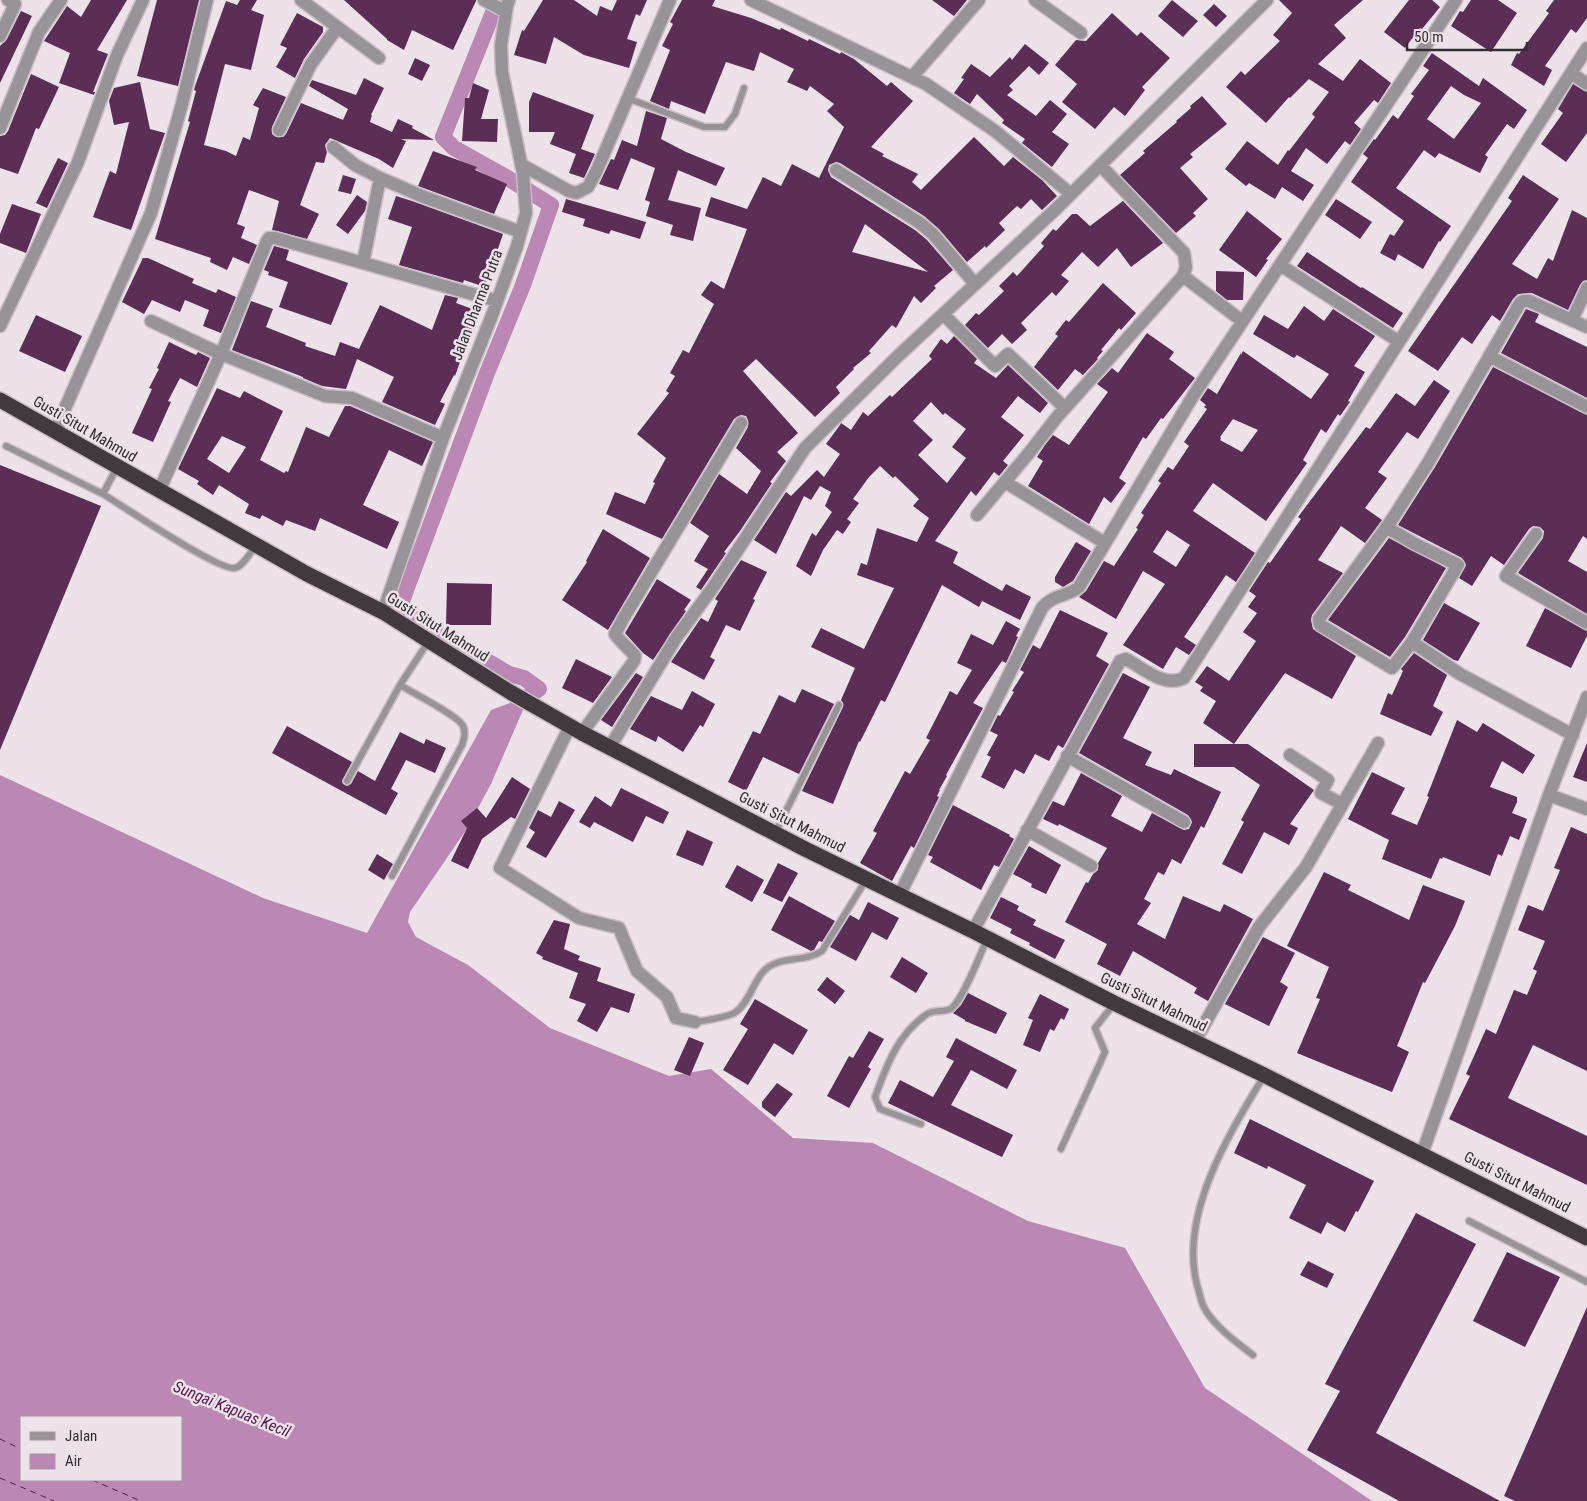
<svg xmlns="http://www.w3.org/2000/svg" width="1587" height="1501" font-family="'Roboto Condensed',sans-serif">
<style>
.water{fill:#bb88b3;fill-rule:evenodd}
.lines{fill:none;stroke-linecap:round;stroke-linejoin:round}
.canal{stroke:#bb88b3;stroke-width:16}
.ferry{stroke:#561850;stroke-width:1;stroke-dasharray:6 5;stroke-linecap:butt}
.building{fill:#5a2e55;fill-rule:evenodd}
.lane-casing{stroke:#c8bdc5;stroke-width:9}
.street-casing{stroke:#c8bdc5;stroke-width:15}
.highway-casing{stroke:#c8bdc5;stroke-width:18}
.lane{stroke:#979397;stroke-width:6}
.street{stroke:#979397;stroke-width:12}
.highway{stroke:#423940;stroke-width:15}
.labels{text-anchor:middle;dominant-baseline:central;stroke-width:5;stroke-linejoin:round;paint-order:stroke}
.street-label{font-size:15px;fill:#322e31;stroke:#ede1ea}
.water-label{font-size:16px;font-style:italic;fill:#561850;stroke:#ede1ea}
</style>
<rect width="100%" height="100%" fill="#ede1ea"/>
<path class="water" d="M529,696L491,784L466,830L410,912L408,922L416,937L468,965L550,1028L669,1076L711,1069L793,1138L873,1143L1028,1221L1125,1248L1205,1388L1372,1501H0V775L263,898L367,933L491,710ZM21,1417H181V1480H21Z"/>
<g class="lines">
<path class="canal" d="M498,0L443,137L454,148L506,177L551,205L523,285L487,373L402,601L403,612L509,674L524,678L539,689L529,696"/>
<path class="ferry" d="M0,1439L21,1449
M0,1478L54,1501
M92,1480L141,1501"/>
</g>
<path class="building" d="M91,0H127L97,50L108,54L93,92H95L94,95L59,83L70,53L44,41L67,6L81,17Z
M157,0H199L178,86L137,76Z
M240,0H257L251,10L264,15L251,70L225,64L204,145L226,151L236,156L243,137L250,140L259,108L253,105L263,88L286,97L272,127V134L276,137H283L286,134L301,103L343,120L348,109L309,86L312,80L356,95L364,78L384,88L371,115H372L370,122L392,132L398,119L413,126L412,128L434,140L401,139L406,141L393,168L379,159L330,138L325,145L327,152L324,163L316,162L300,205L319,214L307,239L272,230L279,201L249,190L237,224L245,227L241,238L257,245L249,264L233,257L227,270L210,262L211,258L155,239L190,122L188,121L196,91L194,90L195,86L226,1L237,5Z
M344,0H476V1L453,50L412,30L404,50L387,40V39Z
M543,0H574L597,16L600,6L612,11L617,0H647L640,16L636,14L627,39L637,42L629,68L584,55L554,37L546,64L514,55L522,30L524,31Z
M682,0H715L712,6L751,18L780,30L781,28L808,41L809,39L840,54L841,52L854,59L887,86L891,82L913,101L871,147L884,154L882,156L918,174L912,182L921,190L974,137L1004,166L1013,157L1042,180L1057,196L1042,210L1031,199L1021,209L1017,206L999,223L1005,230L986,248L985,246L967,262L939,229L924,216L840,163L836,162L829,165L828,170L831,177L915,230L927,240L953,270L934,286L936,288L921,303L914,296L896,328L892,325L869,351L871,353L853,368L854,369L836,387L840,393L815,417L756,359L743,371L798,433L777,452L786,461L770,482L772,483L740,531L724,552L726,553L701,590L696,587L708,569L694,561L709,536L690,523L719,474L747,494L761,471L736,448L748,427V420L746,416L741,415L734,419L662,539L606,514L615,492L645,504L655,483L653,482L666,458L637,434L669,393L666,391L675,376L670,373L683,350L689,353L714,304L701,295L711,281L724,289L747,229L705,216L711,197L747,209L763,177L781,186L792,164L819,178L844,127L827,111L834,104L810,86L807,91L787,82L794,69L760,52L754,71L726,62L705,114L671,101L669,109L650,101L670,50L662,46L673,24L670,22ZM865,224L928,272L852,252Z
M932,0H967L954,16Z
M1172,0L1198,21L1183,37L1158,16Z
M1279,0H1363L1334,25L1346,38L1318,64L1343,81L1360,59L1391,83L1378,103L1374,100L1354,123L1361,129L1350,145L1345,141L1327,164L1306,148L1291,171L1314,185L1303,201L1282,187L1275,199L1249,183L1246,186L1225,169L1247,141L1278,165L1288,150L1289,151L1315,117L1312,114L1329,92L1309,79L1290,98L1289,97L1266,123L1226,87L1241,71L1245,75L1280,41L1273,35L1292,13Z
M1409,0H1432L1440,7L1422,29L1420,28L1405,48L1384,32Z
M1471,0H1498L1517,13L1491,52L1451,26L1460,11L1463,12Z
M1554,0H1587V18L1576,33L1571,29L1545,66L1552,70L1544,86L1511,65L1517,53L1519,54L1549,13L1546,11Z
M1214,4L1227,16L1216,27L1203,15Z
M21,11L32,16L0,83V46L7,39Z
M297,13L323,27V32L304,59L295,78L276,67L287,48L280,45Z
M1112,13L1137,36L1141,32L1170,58L1142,87L1145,90L1125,116L1114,107L1095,129L1062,102L1077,84L1055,65L1076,40L1086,41Z
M1025,44L1049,63L1039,75L1029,66L1009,86L1013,90L1007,95L1036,116L1050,100L1067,114L1052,132L1069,144L1052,167L1022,143L1025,139L1002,123L1004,120L977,94L970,104L954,93L964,79L961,78L971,64L990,77L1010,57L1012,60Z
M1432,53L1479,86L1483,78L1527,110L1514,129L1507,124L1485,155L1488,157L1480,173L1439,153L1435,158L1424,150L1396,188L1451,226L1440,242L1439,241L1423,269L1398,254L1395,261L1380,253L1390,234L1394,236L1404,221L1351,182L1368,158L1363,154L1374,139L1375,140L1393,115L1398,119L1414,96L1411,94L1429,70L1423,66ZM1451,86L1464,95L1481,103L1454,139L1427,119Z
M415,58L430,65L422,81L408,74Z
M31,74L59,87L39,129L36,128L18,174L0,168V136L5,135L8,131Z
M140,82L150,129L165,133L131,230L93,217L110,171L116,174L129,122L114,125L109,101L114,88Z
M473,83L489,90L481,119H498L497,142L462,141L465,98H469Z
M1573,84L1587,92V133L1566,162L1541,144L1563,113L1558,109Z
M533,92L594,115L581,149L595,154L584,178L569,173L576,154L550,144L555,132H529V102Z
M1202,96L1227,124L1190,154L1193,157L1180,168L1208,199L1193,213L1196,216L1176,233L1120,175L1145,153L1143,151L1177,122L1176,121L1191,108L1190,106Z
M646,111L667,118L661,139L686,152L725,168L716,186L678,170L668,200L701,208L693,241L670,235L673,225L646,216L650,202L645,200L655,168L631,158L618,190L599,184L611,159L614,160L622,140L637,146Z
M433,151L477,167L475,170L507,184L494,214L418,186Z
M58,158L68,163L47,208L36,203Z
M343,175L356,179L351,194L338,191Z
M1523,175L1559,199L1512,264L1537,279L1548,258L1553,261L1572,210L1587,218V280L1583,281L1580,285L1568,310L1532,293L1518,294L1513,299L1500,321L1492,315L1472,344L1462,337L1438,371L1408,351L1512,201L1508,198Z
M357,195L367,202L365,211L348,234L336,225Z
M396,196L412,201L503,234L485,287L464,280L463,283L399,265L412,227L388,219Z
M566,199L646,222L640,239L611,230L609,234L583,226L585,219L562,212Z
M1336,199L1372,222L1360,239L1325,215Z
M1123,201L1163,243L1131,267L1117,248L1098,267L1082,252L1061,275L1069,281L1056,296L1052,292L1021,323L1027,330L1012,344L1002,334L988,348L965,325L976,313L979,315L1004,291L999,286L1013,272L1017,276L1044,246L1041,243L1053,229L1056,231L1072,214H1077L1090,226Z
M12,204L41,214L26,253L0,243V234Z
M1247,211L1282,239L1266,259L1268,260L1256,277L1219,250Z
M274,246L289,250L286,260L348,283L331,325L279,307L288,282L268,275L269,272L264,270Z
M1307,252L1361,288L1362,287L1403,313L1393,328L1297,266Z
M143,258H148L194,279L192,283L216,293L218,289L236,297L221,333L203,326L209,310L185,300L180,312L152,300L144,314L122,302Z
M1216,271L1244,272L1243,300H1227L1216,291Z
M1103,283L1136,313L1121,330L1119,328L1101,350L1103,351L1097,358L1098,359L1083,375L1075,369L1058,390L1034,367L1058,336L1055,334L1066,320L1069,322Z
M445,295L458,298L456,303L478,311L455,376L454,375L440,402L445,404L435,425L382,402L394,377L357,359L346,389L322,386L303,378V377L232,350L251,301L273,309L266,327L306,343L305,346L335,356L340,342L359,349L380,305L432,330Z
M1304,306L1324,321L1333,309L1375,336L1354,366L1365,372L1348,401L1350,402L1340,416L1338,414L1326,433L1321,429L1303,460L1307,463L1266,521L1213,483L1193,511L1255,553L1236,582L1226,575L1184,637L1196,645L1189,655L1176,647L1163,669L1123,645L1165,584L1143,571L1116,619L1079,597L1086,591L1104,561L1114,566L1138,529L1136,528L1144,515L1141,513L1161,483L1158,481L1168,467L1173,470L1189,446L1184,442L1207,409L1204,407L1206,405L1200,400L1208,388L1217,394L1241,353V355L1243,351L1311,399L1329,374L1297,355L1294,358L1253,334L1264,315L1288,329ZM1233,419L1258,430L1242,452L1220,440L1221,438L1220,437ZM1167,530L1190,545L1176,567L1153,552Z
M1526,309L1539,314L1535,322L1587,347V398L1501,353Z
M36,315L82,336L65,372L19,351Z
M1147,333L1174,352L1169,359L1195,378L1163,419L1161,418L1146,439L1143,437L1119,478L1126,483L1111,503L1104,497L1089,524L1028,486L1043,461L1037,457L1045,445L1053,435L1069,445L1108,392L1097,384L1112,368L1118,373Z
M954,336L977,359L974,363L996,378L1008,365L1048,403L1040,413L1018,396L1001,417L1024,435L1003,461L1008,465L999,476L994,472L976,496L971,491L935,541L958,552L953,563L1002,591L1006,584L1031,597L1020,620L982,601L979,607L942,585L885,702L881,700L860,742L859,741L833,804L802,791L843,707V703L841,700L855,668L811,647L821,628L864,649L894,588L857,575L861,563L867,565L877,528L917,542L929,518L913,506L919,499L895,476L893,478L880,466L869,477L853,499L859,503L847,519L851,522L843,534L837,530L823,550L811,576L796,566L812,533L816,536L832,512L825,506L831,492L820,486L811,500L804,496L776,554L754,540L786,492L791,496L817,470L824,477L840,454L826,444L840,425L841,423L851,430L863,412L868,416L890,395L892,397L932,359L929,356L941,339L947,344ZM931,402L943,415L945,413L966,429L952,447L966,458L947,483L918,455L933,440L913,421Z
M169,342L196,355L198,352L210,358L197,387L180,378L168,401L171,402L153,442L132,433L152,389L149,388L159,369L157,368Z
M1493,367L1587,415V539L1583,536L1568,561L1587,572V614L1518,573L1543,538L1544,531L1540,527L1533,526L1529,529L1504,565L1491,556L1472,586L1459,578L1466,565L1462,558L1398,525L1435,467Z
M1434,380L1450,391L1418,439L1407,432L1378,472L1387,478L1365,508L1382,520L1365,543L1341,526L1318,560L1343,573L1312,615L1311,620L1313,629L1356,656L1332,699L1285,673L1234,744L1203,723L1216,701L1200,691L1203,687L1195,682L1207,666L1229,681L1256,641L1243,632L1257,613L1248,607L1256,596L1249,591L1268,562L1270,563L1301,519L1298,517L1366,427L1370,429L1396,393L1415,406Z
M217,388L240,398L244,391L283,411L260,460L284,473L286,471L288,472L306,427L329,437L345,406H350L433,442L422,466L389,450L363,505L399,522L387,549L320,518L315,531L286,520L283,526L262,515L260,519L245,513L249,504L219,485L213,495L197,484L199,481L178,469ZM222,436L246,447L229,473L207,459Z
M0,465L101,506L0,750Z
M603,529L650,558L608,630L562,600L587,562L586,561Z
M1389,538L1446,568L1405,637L1390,657L1328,620Z
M1076,542L1091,551L1073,581L1063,587L1055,582V577Z
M741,560L767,572L753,599L755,600L740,631L726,625L710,657L715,660L704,680L671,662L701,618L708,622L718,601L715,599Z
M657,579L691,600L684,610L686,611L653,660L643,653L625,633Z
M447,583L492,584L491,625H446Z
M1444,603L1480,623L1458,661L1454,660L1423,640Z
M1545,608L1587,631V636L1571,668L1526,646Z
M1060,610L1108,633L1096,656L1109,664L1063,748L1058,745L1049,761L1035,754L1024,774L1015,769L1004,789L981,777L991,757L987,755L998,735L990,731L998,715L1000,716L1014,692L1012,691L1024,672L1020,670L1033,645L1040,649Z
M1006,621L1020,629L1016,636L1018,637L1006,663L1002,661L973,703L983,708L946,775L947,776L939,790H940L937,796L939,797L914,848L911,846L892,881L860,863L877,833L873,831L905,771L910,774L930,740L926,738L950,691L957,695L972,670L957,663L971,634L993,645Z
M1414,653L1447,675L1433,706L1443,712L1431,736L1380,714L1388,693L1392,695L1403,671L1401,669Z
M576,659L612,677L593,703L562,688Z
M636,673L643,677L612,727L601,720Z
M1123,673L1150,687L1123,738L1152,752L1145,765L1171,775L1174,769L1221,792L1204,828L1201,826L1181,864L1172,859L1164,875L1158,872L1144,899L1151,903L1137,924L1165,939L1183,896L1220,912L1224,904L1253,919L1208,1001L1194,993L1197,988L1133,951L1120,976L1097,964L1107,944L1065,922L1086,882L1088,883L1093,874L1098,870V863L1107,848L1059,824L1058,826L1043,819L1053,801L1064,806L1081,773L1122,796L1111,816L1142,832L1152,813L1184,830L1189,829L1192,822L1188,815L1079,753Z
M802,689L834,704L799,774L763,757L746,791L728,782L753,731L760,734L779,695L795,703Z
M692,691L715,704L703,727L700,725L683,752L658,736L656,742L630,729L651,696L682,710Z
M1457,720L1477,732L1483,723L1535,755L1523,774L1502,761L1490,787L1517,797V802L1512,813L1527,819L1519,840L1510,836L1502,856L1498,854L1490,876L1443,857L1442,859L1440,858L1431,879L1382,859L1389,840L1348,819L1372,772L1405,788L1391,814L1417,825L1429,797L1427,796Z
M287,726L352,762L342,781L343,784L347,786L351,784L358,771L375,781L400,732L424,744L426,739L446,748L435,773L406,760L391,789L398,793L386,815L272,753Z
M1587,743V782L1573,777Z
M1194,744H1248L1314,790L1290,824L1298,828L1289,845L1264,832L1242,874L1222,864L1244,822L1241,820L1260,785L1234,767H1194Z
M512,777L530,789L515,819L511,817L482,839L468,869L451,861L467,828L461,821L477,808L486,818Z
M621,788L669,812L663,824L646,816L633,842L594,822L590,828L579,822L595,796L611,807Z
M559,801L575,810L546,858L526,847L535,832L529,828L538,810L551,817Z
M953,805L1010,835L1009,836L1014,839L999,867L994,865L981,890L930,862L933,857L928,855Z
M1571,827L1587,834V1071L1533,1045L1508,1098L1587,1136V1185L1449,1119L1470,1076L1466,1074L1486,1029L1496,1034L1514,990L1527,995L1537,971L1533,969L1545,941L1518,930L1528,905L1543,911L1560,870L1554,868Z
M687,830L713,842L703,866L676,855Z
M1029,846L1061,865L1046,894L1031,887L1032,884L1013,874Z
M377,854L393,864L384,880L368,870Z
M778,863L798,873L782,902L763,893Z
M737,865L764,880L752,902L725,887Z
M1324,872L1351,885L1348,890L1409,920L1423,885L1465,901L1455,926L1425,983L1423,982L1397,1046L1409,1052L1392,1092L1297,1053L1320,999L1316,998L1329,967L1287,946Z
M789,896L835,921L822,942L819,941L814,950L811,951L771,930Z
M1001,897L1019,906L1017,910L1036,920L1033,925L1065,940L1055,959L1029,945L1030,943L1010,933L1012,929L990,918Z
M868,902L899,918L887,940L872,932L856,961L830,947L850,915L859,920Z
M554,920L570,924L564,949L580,956L578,960L601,968L597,981L635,994L629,1013L611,1007L597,1032L577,1021L586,1004L569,998L578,973L542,959L543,957L536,953Z
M1263,937L1295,953L1280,982L1288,987L1269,1026L1225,1004Z
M902,957L928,973L916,993L890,977Z
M827,977L845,991L835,1004L817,990Z
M968,993L1007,1013L996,1034L965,1021V1020L953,1013L961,1005Z
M1040,994L1069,1009L1064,1020L1061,1018L1054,1031L1050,1029L1040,1052L1023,1045L1033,1020L1028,1018Z
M755,999L808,1030L793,1055L774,1043L748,1085L723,1070L748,1029L740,1024Z
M869,1031L884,1039L868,1067L871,1069L849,1108L827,1096L849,1056L853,1058Z
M689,1037L704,1043L690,1076L674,1070Z
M956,1038L1017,1070L1007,1089L971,1070L951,1105L1013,1135L1002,1157L888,1103L900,1080L933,1097L954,1061L946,1057Z
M777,1083L793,1094L775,1117L762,1107V1102Z
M1250,1119L1374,1181L1358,1212L1356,1211L1345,1232L1327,1222L1321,1234L1289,1218L1306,1185L1268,1166L1267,1169L1234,1153Z
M1416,1213L1476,1244L1376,1433L1500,1501H1399L1307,1450L1340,1391L1325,1384Z
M1507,1252L1560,1277L1525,1347L1473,1321Z
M1308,1261L1334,1274L1327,1288L1300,1275Z
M1587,1307V1501H1515L1504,1496Z"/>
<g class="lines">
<g class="lane-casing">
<path id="lane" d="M627,98L704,127H725L735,114L744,88
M6,446L103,494L117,467
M103,494C121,505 220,572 235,568C243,566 251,552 256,545
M347,781L400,685L428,642
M775,833L839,705
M392,876L462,745C464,738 466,733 463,726C459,716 411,692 400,685
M695,1022C706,1020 727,1018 736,1012C753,999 754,972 774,964C789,957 807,961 822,951L866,880
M921,1124L880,1109L875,1097C887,1065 897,1035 927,1014C935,1009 946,1013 952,1008C964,997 980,955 987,939
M1061,1149L1105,1052L1095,1028L1114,1004
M1469,1221L1587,1282
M1253,1355C1236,1342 1218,1329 1206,1311C1201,1304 1200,1294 1197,1285C1179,1214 1229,1134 1264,1076"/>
</g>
<g class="street-casing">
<path id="street" d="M301,0L379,58
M484,0L506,12
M751,0L926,84L995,131L1071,194
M1035,0L1081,33
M0,36L15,4L8,0
M1571,73L1587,84
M912,77L979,0
M0,128L39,32L61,0
M279,130L311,64L337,28
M333,147L355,165L380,178L363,263
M522,165L569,191L576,193L588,187L597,170L670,0
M836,170L920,223L933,234L975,284
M380,178L424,197L521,232
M1280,265L1398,341
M1183,276L1242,321
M943,314L995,366L1008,354L1065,408
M1572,320L1587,288
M151,321L221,354L325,396L352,398L443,438
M0,326L78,162L117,55L143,0
M1489,356L1587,407
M55,431L151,213L182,104L207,0
M1005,482L1105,543
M159,491L221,354L267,241L269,238H275L497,301
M977,515L1029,453L1057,417L1183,276L1186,267L1184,253L1100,165
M1386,527L1415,544L1458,565L1412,642
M1536,534L1506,576L1587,623
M383,612L443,438L491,318L517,246L526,213L523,173L502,72L501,45L507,6L509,0
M570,726L500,868L579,918L619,928L637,971L667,997L676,1018L695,1022
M582,733L634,661L635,656C629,648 621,643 615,634L623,619L741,423
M1573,735L1460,674L1412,642L1392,668L1320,625L1319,619L1391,521L1428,463L1520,303L1523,301H1529L1587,327
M610,747L676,638L714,586L805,448L897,357L1057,208L1267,0
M1290,755L1328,780L1321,793L1342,804
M1067,756L1184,822
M1549,795L1587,809
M1027,830L1091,866
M899,896L1042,608C1053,594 1067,597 1079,587L1193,396L1456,0
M973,931L1120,661L1126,659C1143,668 1164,688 1184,678L1587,48
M1195,1041L1259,927L1306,867L1378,743
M1422,1154L1549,795L1587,697"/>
</g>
<g class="highway-casing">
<path id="highway" d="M0,400L256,545L307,574L383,612L510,692L582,733L805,849L973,931L1114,1003L1264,1075L1587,1238"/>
</g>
<use href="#lane" class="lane"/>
<use href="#street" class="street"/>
<use href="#highway" class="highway"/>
</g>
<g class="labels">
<g class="street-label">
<text transform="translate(477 305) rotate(-69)">Jalan Dharma Putra</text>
<text transform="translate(85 429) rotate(30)">Gusti Situt Mahmud</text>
<text transform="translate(438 627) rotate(32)">Gusti Situt Mahmud</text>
<text transform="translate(792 822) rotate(27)">Gusti Situt Mahmud</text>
<text transform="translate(1154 1002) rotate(26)">Gusti Situt Mahmud</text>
<text transform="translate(1517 1182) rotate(27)">Gusti Situt Mahmud</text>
</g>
<g class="water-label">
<text transform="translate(232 1409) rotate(22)">Sungai Kapuas Kecil</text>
</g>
</g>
<rect x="20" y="1416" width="162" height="65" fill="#ede1ea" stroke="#a299a0"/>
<rect x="30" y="1432" width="25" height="8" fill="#979397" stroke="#a299a0"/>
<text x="65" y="1441" font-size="15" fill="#322e31">Jalan</text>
<rect x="30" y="1454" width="25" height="15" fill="#bb88b3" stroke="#a299a0"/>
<text x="65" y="1466" font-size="15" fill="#322e31">Air</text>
<path d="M1407 42v8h120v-8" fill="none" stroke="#322e31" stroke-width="2.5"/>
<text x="1414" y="42" font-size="15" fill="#322e31" stroke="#ede1ea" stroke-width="4" paint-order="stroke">50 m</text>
</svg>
